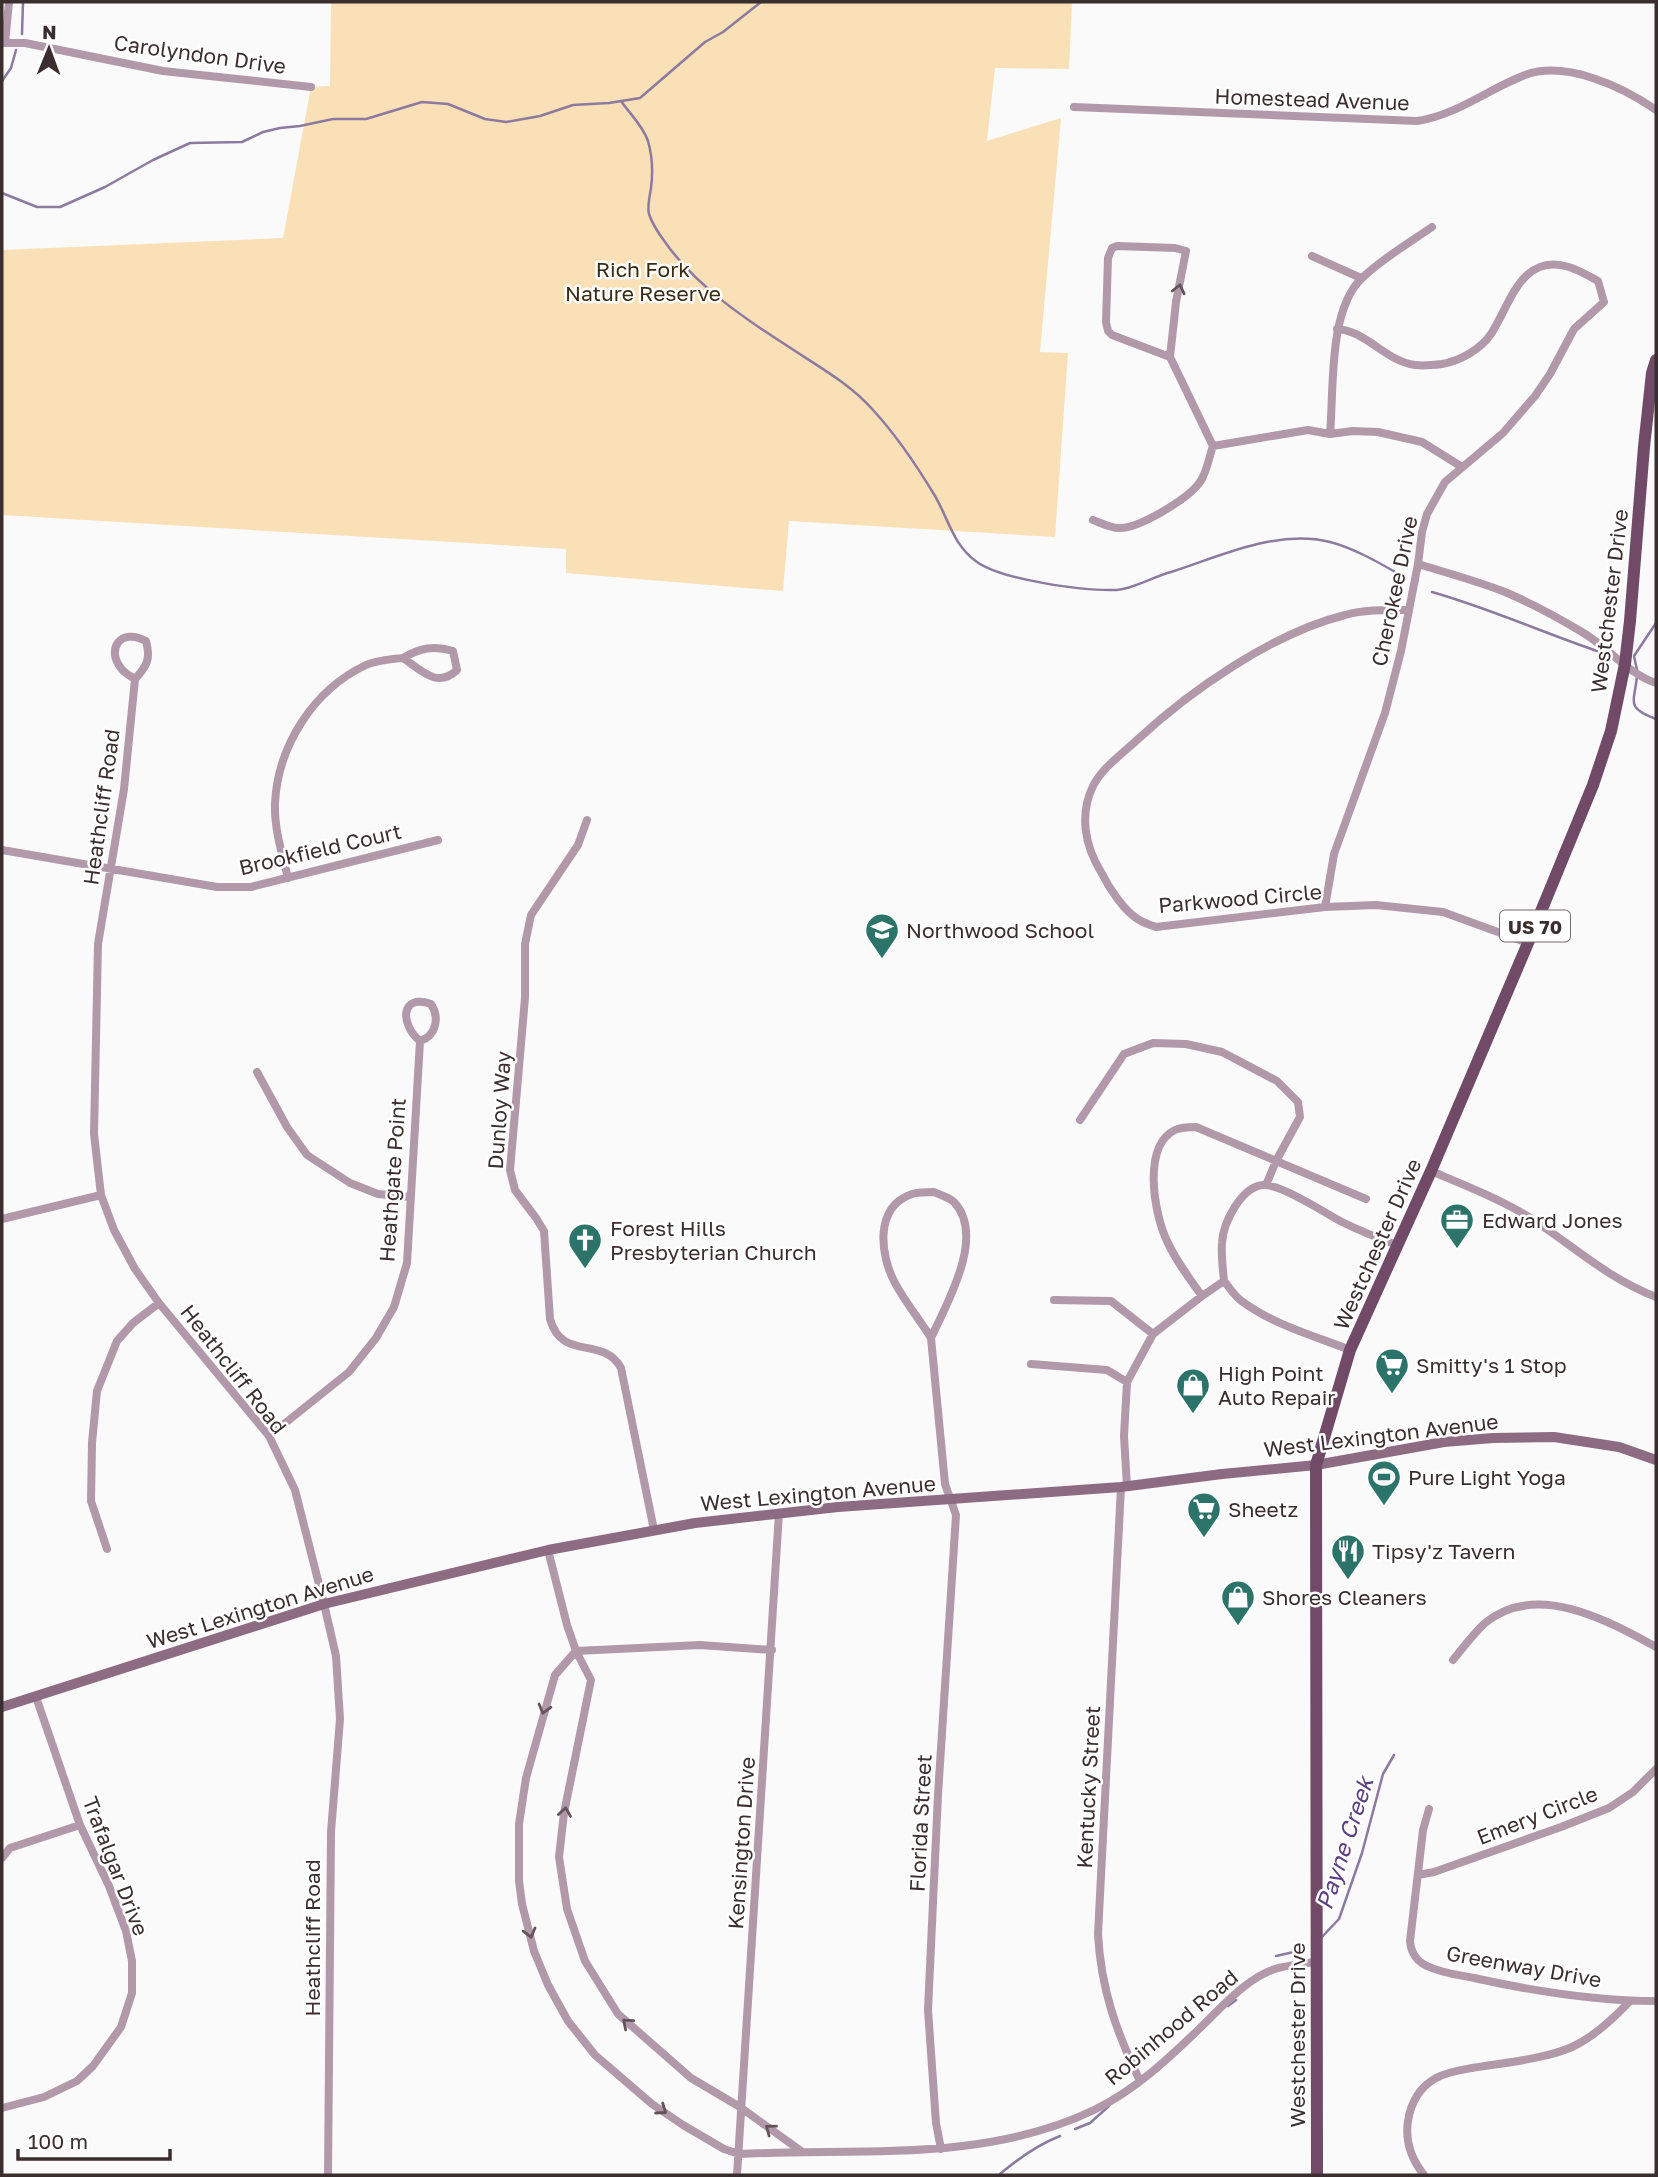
<svg xmlns="http://www.w3.org/2000/svg" width="1658" height="2177" font-family="'Golos Text',sans-serif">
<style>
.green{fill:#f9e0b6}
.lines{fill:none;stroke-linecap:round;stroke-linejoin:round}
.stream{stroke:#8c7aa0;stroke-width:2.5}
.street{stroke:#b199aa;stroke-width:8}
.secondary{stroke:#8c6b83;stroke-width:10}
.primary{stroke:#714a68;stroke-width:12}
.oneway{stroke:#64535a}
.labels{text-anchor:middle;dominant-baseline:central;stroke-width:5;stroke-linejoin:round;paint-order:stroke}
.shield{fill:#fff;stroke:#766d6d;stroke-width:2}
.shield-label{font-size:19px;font-weight:bold;fill:#3b2e2f}
.street-label{font-size:21px;fill:#3b2e2f;stroke:#fff}
.park-label{font-size:21px;fill:#392a11;stroke:#fff}
.poi-label{font-size:21px;fill:#3b2e2f;stroke:#fff;text-anchor:start}
.water-label{font-size:23px;font-style:italic;fill:#5b3f82;stroke:#fff}
</style>
<rect width="100%" height="100%" fill="#fafafa"/>
<path class="green" d="M331,2H1072L1069,69L995,68L987,141L1061,118L1040,352L1068,353L1055,537L789,521L783,591L566,573V549L2,515V250L283,238L311,87L330,86Z"/>
<g class="lines">
<path class="stream" d="M22,34L23,2
M2,81L11,68L16,50
M621,101C630,114 643,126 648,141C652,155 653,173 651,188C650,195 647,207 649,214C652,223 659,234 665,242C695,285 745,319 789,347C819,367 849,383 873,410C897,436 917,466 935,496C949,520 953,545 977,562C1002,580 1084,591 1116,590C1131,590 1155,576 1171,572C1221,556 1276,529 1330,542C1353,548 1376,561 1397,573
M2,193L37,207H60L105,187L153,160L190,143L242,142L263,132L280,128L300,126L333,119H366L422,102L448,104L485,119L506,122L540,116L573,105L609,103L640,98L705,42L723,32L761,2
M1432,592C1492,609 1548,635 1606,654
M1634,656L1637,670
M1634,656L1656,623
M1637,677C1634,703 1626,708 1656,719
M1321,1938L1339,1919L1362,1853L1383,1774L1394,1755
M1276,1956L1298,1951
M1228,2006L1236,2000
M1075,2129L1090,2123L1109,2106
M1000,2174C1019,2158 1037,2145 1060,2136"/>
<path class="street" d="M2,43H25L163,71L311,87
M5,43L9,2
M1074,107L1417,121C1457,115 1488,89 1525,75C1566,60 1623,87 1656,110
M1312,256L1361,278
M1330,434C1334,390 1328,310 1362,278C1383,258 1409,243 1432,227
M1213,446L1308,430L1330,434L1353,431L1378,432L1422,442L1462,467
M1093,520C1101,523 1111,528 1119,528C1139,529 1189,498 1200,482C1207,472 1209,457 1213,446L1170,357L1176,302L1186,251L1175,248L1117,246L1112,248L1108,258L1106,322L1108,331L1112,335L1170,357
M1418,564C1447,573 1477,581 1505,592C1531,603 1557,617 1582,632C1608,647 1628,674 1656,683
M1409,610C1388,610 1366,609 1345,615C1273,633 1191,690 1137,740C1122,754 1102,768 1093,786C1079,815 1085,846 1101,872C1109,888 1125,913 1141,921C1146,924 1151,925 1156,927L1325,907L1376,905L1443,912L1528,943
M135,679C130,676 124,673 121,668C106,650 120,627 146,641C151,659 147,666 135,679L124,789L98,944L94,1134L101,1195L114,1230L135,1269L159,1303L269,1436L295,1490L324,1604L336,1656L340,1719L331,1832L328,2175
M587,820L578,845L531,915L525,944V998L510,1170L515,1190L536,1218L544,1231L550,1319C562,1362 603,1335 621,1368L654,1530
M2,850L217,887H251L438,840
M288,878C282,854 274,828 275,803C278,746 313,690 366,665C377,660 391,659 403,658C421,670 437,689 457,670L453,651C434,645 420,648 403,658
M1325,907L1334,854L1385,713L1401,651L1418,564L1422,532L1427,514L1445,482L1503,433L1535,396L1550,374L1574,329L1604,302L1598,281C1589,276 1579,270 1569,267C1521,252 1510,305 1491,334C1481,349 1460,361 1442,364C1434,365 1423,366 1415,365C1385,361 1367,331 1337,329
M257,1072L287,1127L307,1155L350,1183L378,1194L410,1197
M1080,1120L1124,1054L1153,1043L1186,1044L1222,1052L1277,1081L1298,1102L1300,1117L1276,1161L1266,1185
M1431,1171C1464,1185 1498,1198 1529,1217C1572,1245 1607,1278 1656,1297
M934,1192C940,1195 949,1197 954,1202C986,1236 947,1303 931,1338C920,1320 905,1302 895,1283C880,1255 874,1207 912,1194C919,1192 927,1192 934,1192Z
M2,1219L101,1195
M1224,1281C1230,1288 1235,1297 1243,1302C1274,1325 1315,1336 1350,1350
M1202,1296C1189,1278 1176,1261 1167,1241C1154,1214 1142,1146 1175,1130C1181,1127 1190,1127 1196,1127L1366,1199
M1054,1300L1111,1301L1153,1334L1202,1296L1224,1281C1223,1269 1221,1256 1222,1243C1223,1223 1241,1187 1263,1185C1281,1184 1325,1213 1342,1222C1360,1231 1378,1238 1397,1245
M931,1338L945,1484L956,1515L938,1795L928,2010L936,2123L941,2149
M1031,1364L1107,1370L1127,1382
M269,1436L349,1372L376,1338L394,1307L407,1263L420,1041C400,1025 400,993 431,1004C440,1018 436,1036 420,1041
M1127,1486L1124,1436L1127,1382L1153,1334
M1121,1487L1098,1934C1101,1989 1116,2031 1140,2081
M107,1549L91,1501L92,1443L97,1391L117,1341L133,1323L159,1303
M548,1550L567,1625L576,1651L591,1680L564,1813L559,1857L567,1909L585,1961L618,2014L691,2078L740,2107L801,2151
M576,1651L555,1675L526,1778L519,1824V1881L522,1904L534,1951L548,1985L568,2021L595,2055L652,2104L683,2125L724,2149L739,2154C859,2148 984,2163 1094,2110C1134,2091 1168,2059 1199,2029C1222,2007 1247,1977 1278,1968C1290,1965 1303,1964 1315,1962
M576,1651L700,1645L772,1650
M1453,1660C1463,1648 1473,1634 1485,1623C1536,1581 1607,1620 1656,1647
M1429,1809L1423,1830L1410,1941C1411,1952 1416,1961 1427,1966C1441,1973 1459,1975 1474,1978C1533,1991 1595,2001 1656,2001
M2,1858L10,1848L80,1825
M1418,1875L1434,1872L1561,1827L1609,1808L1633,1792L1656,1769
M2,2108L44,2097L77,2081L93,2066L121,2027L132,1993V1961L126,1931L109,1886L80,1825L36,1697
M737,2175L779,1513
M1424,2175C1412,2160 1405,2141 1408,2121C1411,2102 1420,2087 1436,2078C1447,2072 1461,2070 1472,2068C1502,2063 1545,2059 1572,2047C1594,2037 1614,2018 1630,2001"/>
<path class="secondary" d="M2,1707L324,1604L548,1550L695,1523L838,1507L1121,1487L1222,1474L1316,1465L1444,1442L1493,1438L1554,1437L1619,1447L1656,1460"/>
<path class="primary" d="M1317,2175L1316,1465L1350,1350L1431,1171L1528,943L1593,785L1611,731L1625,664L1630,621L1644,447L1652,373L1656,360"/>
</g>
<defs><path id="oneway-chevron" d="M-2-3.5L2.5 0L-2 3.5" fill="none" stroke-width="1.6" stroke-linecap="round" stroke-linejoin="round" transform="scale(1.75)"/></defs>
<g class="oneway">
<use href="#oneway-chevron" transform="translate(1179 289) rotate(-77)"/>
<use href="#oneway-chevron" transform="translate(544 1709) rotate(106)"/>
<use href="#oneway-chevron" transform="translate(565 1812) rotate(-81)"/>
<use href="#oneway-chevron" transform="translate(530 1933) rotate(75)"/>
<use href="#oneway-chevron" transform="translate(627 2023) rotate(-139)"/>
<use href="#oneway-chevron" transform="translate(662 2110) rotate(35)"/>
<use href="#oneway-chevron" transform="translate(770 2129) rotate(-143)"/>
</g>
<defs>
<g id="school-pin" transform="scale(1.75)"><path d="M0 17L-7.5 6A9.5 9.5 0 1 1 7.5 6Z" fill="#2c736a" stroke="#fff"/><path d="M0-5L7-2L0 1L-7-2ZM-4 1L0 2.5L4 1V4Q0 6-4 4Z" fill="#fff"/></g>
<g id="office-pin" transform="scale(1.75)"><path d="M0 17L-7.5 6A9.5 9.5 0 1 1 7.5 6Z" fill="#2c736a" stroke="#fff"/><path d="M-6-3h4V-5.5h4V-3h4V5H-6ZM-1-4.5V-3h2v-1.5ZM-6 0V1H6V0Z" fill="#fff"/></g>
<g id="church-pin" transform="scale(1.75)"><path d="M0 17L-7.5 6A9.5 9.5 0 1 1 7.5 6Z" fill="#2c736a" stroke="#fff"/><path d="M-1.2-6h2.4v3.5h3.3v2.4h-3.3V6h-2.4V-.1h-3.3v-2.4h3.3Z" fill="#fff"/></g>
<g id="supermarket-pin" transform="scale(1.75)"><path d="M0 17L-7.5 6A9.5 9.5 0 1 1 7.5 6Z" fill="#2c736a" stroke="#fff"/><path d="M-6-5.5h2.5l.6 2H6L4.5 2H-2.5L-4.4-4H-6ZM-1.5 3.2a1.3 1.3 0 1 0 .1 0ZM3 3.2a1.3 1.3 0 1 0 .1 0Z" fill="#fff"/></g>
<g id="shop-pin" transform="scale(1.75)"><path d="M0 17L-7.5 6A9.5 9.5 0 1 1 7.5 6Z" fill="#2c736a" stroke="#fff"/><path d="M-5-2.5h2.3a2.7 3.5 0 0 1 5.4 0H5L5.5 6h-11ZM-1.5-2.5h3a1.5 2.3 0 0 0-3 0Z" fill="#fff"/></g>
<g id="stadium-pin" transform="scale(1.75)"><path d="M0 17L-7.5 6A9.5 9.5 0 1 1 7.5 6Z" fill="#2c736a" stroke="#fff"/><path d="M0-5a6.5 5 0 1 0 0 10a6.5 5 0 1 0 0-10ZM-3.5-1.8h7v3.6h-7Z" fill="#fff"/></g>
<g id="restaurant-pin" transform="scale(1.75)"><path d="M0 17L-7.5 6A9.5 9.5 0 1 1 7.5 6Z" fill="#2c736a" stroke="#fff"/><path d="M-5-6h1v4h1v-4h1v4h1v-4h1v5L-1.5 .5V6h-2V.5L-5-1ZM5-6V6H3V1.5H1.5Q1.5-4 5-6Z" fill="#fff"/></g>
</defs>
<g fill-rule="evenodd">
<use href="#school-pin" x="882" y="930"/>
<use href="#office-pin" x="1457" y="1220"/>
<use href="#church-pin" x="585" y="1240"/>
<use href="#supermarket-pin" x="1392" y="1365"/>
<use href="#shop-pin" x="1193" y="1385"/>
<use href="#stadium-pin" x="1384" y="1477"/>
<use href="#supermarket-pin" x="1204" y="1509"/>
<use href="#restaurant-pin" x="1348" y="1551"/>
<use href="#shop-pin" x="1238" y="1597"/>
</g>
<g class="labels">
<rect class="shield" x="1500" y="910.5" width="70" height="31" rx="5"/>
<g class="shield-label">
<text x="1535" y="926">US 70</text>
</g>
<g class="street-label">
<text transform="translate(200 54) rotate(8)">Carolyndon Drive</text>
<text transform="translate(1312 99) rotate(2)">Homestead Avenue</text>
<text transform="translate(1394 591) rotate(-78)">Cherokee Drive</text>
<text transform="translate(1609 601) rotate(-83)">Westchester Drive</text>
<text transform="translate(101 807) rotate(-82)">Heathcliff Road</text>
<text transform="translate(320 849) rotate(-13)">Brookfield Court</text>
<text transform="translate(1240 898) rotate(-5)">Parkwood Circle</text>
<text transform="translate(499 1110) rotate(-86)">Dunloy Way</text>
<text transform="translate(392 1180) rotate(-86)">Heathgate Point</text>
<text transform="translate(1377 1244) rotate(-66)">Westchester Drive</text>
<text transform="translate(234 1369) rotate(52)">Heathcliff Road</text>
<text transform="translate(1381 1435) rotate(-7)">West Lexington Avenue</text>
<text transform="translate(818 1493) rotate(-5)">West Lexington Avenue</text>
<text transform="translate(260 1607) rotate(-17)">West Lexington Avenue</text>
<text transform="translate(1088 1787) rotate(-87)">Kentucky Street</text>
<text transform="translate(1537 1815) rotate(-21)">Emery Circle</text>
<text transform="translate(920 1823) rotate(-87)">Florida Street</text>
<text transform="translate(741 1843) rotate(-86)">Kensington Drive</text>
<text transform="translate(116 1866) rotate(69)">Trafalgar Drive</text>
<text transform="translate(312 1938) rotate(-90)">Heathcliff Road</text>
<text transform="translate(1524 1966) rotate(10)">Greenway Drive</text>
<text transform="translate(1171 2027) rotate(-40)">Robinhood Road</text>
<text transform="translate(1297 2035) rotate(-90)">Westchester Drive</text>
</g>
<g class="park-label">
<text x="643" y="269">Rich Fork<tspan x="643" dy="24">Nature Reserve</tspan></text>
</g>
<g class="poi-label">
<text x="906" y="930">Northwood School</text>
<text x="1482" y="1220">Edward Jones</text>
<text x="610" y="1228">Forest Hills<tspan x="610" dy="24">Presbyterian Church</tspan></text>
<text x="1416" y="1365">Smitty's 1 Stop</text>
<text x="1218" y="1373">High Point<tspan x="1218" dy="24">Auto Repair</tspan></text>
<text x="1408" y="1477">Pure Light Yoga</text>
<text x="1228" y="1509">Sheetz</text>
<text x="1372" y="1551">Tipsy'z Tavern</text>
<text x="1262" y="1597">Shores Cleaners</text>
</g>
<g class="water-label">
<text transform="translate(1344 1843) rotate(-72)">Payne Creek</text>
</g>
</g>
<rect width="1658" height="2177" fill="none" stroke="#3b2e2f" stroke-width="7"/>
<g transform="translate(49 49) rotate(1)" stroke="#ffffff" stroke-width="5" paint-order="stroke">
<path d="M0-5L12 26L0 18L-12 26Z" fill="#3b2e2f"/>
<text y="-10" font-size="19" font-weight="bold" text-anchor="middle" fill="#3b2e2f">N</text>
</g>
<path d="M18 2149v10h152v-10" fill="none" stroke="#3b2e2f" stroke-width="3.5"/>
<text x="28" y="2149" font-size="21" fill="#3b2e2f" stroke="#ffffff" stroke-width="5" paint-order="stroke">100 m</text>
</svg>
